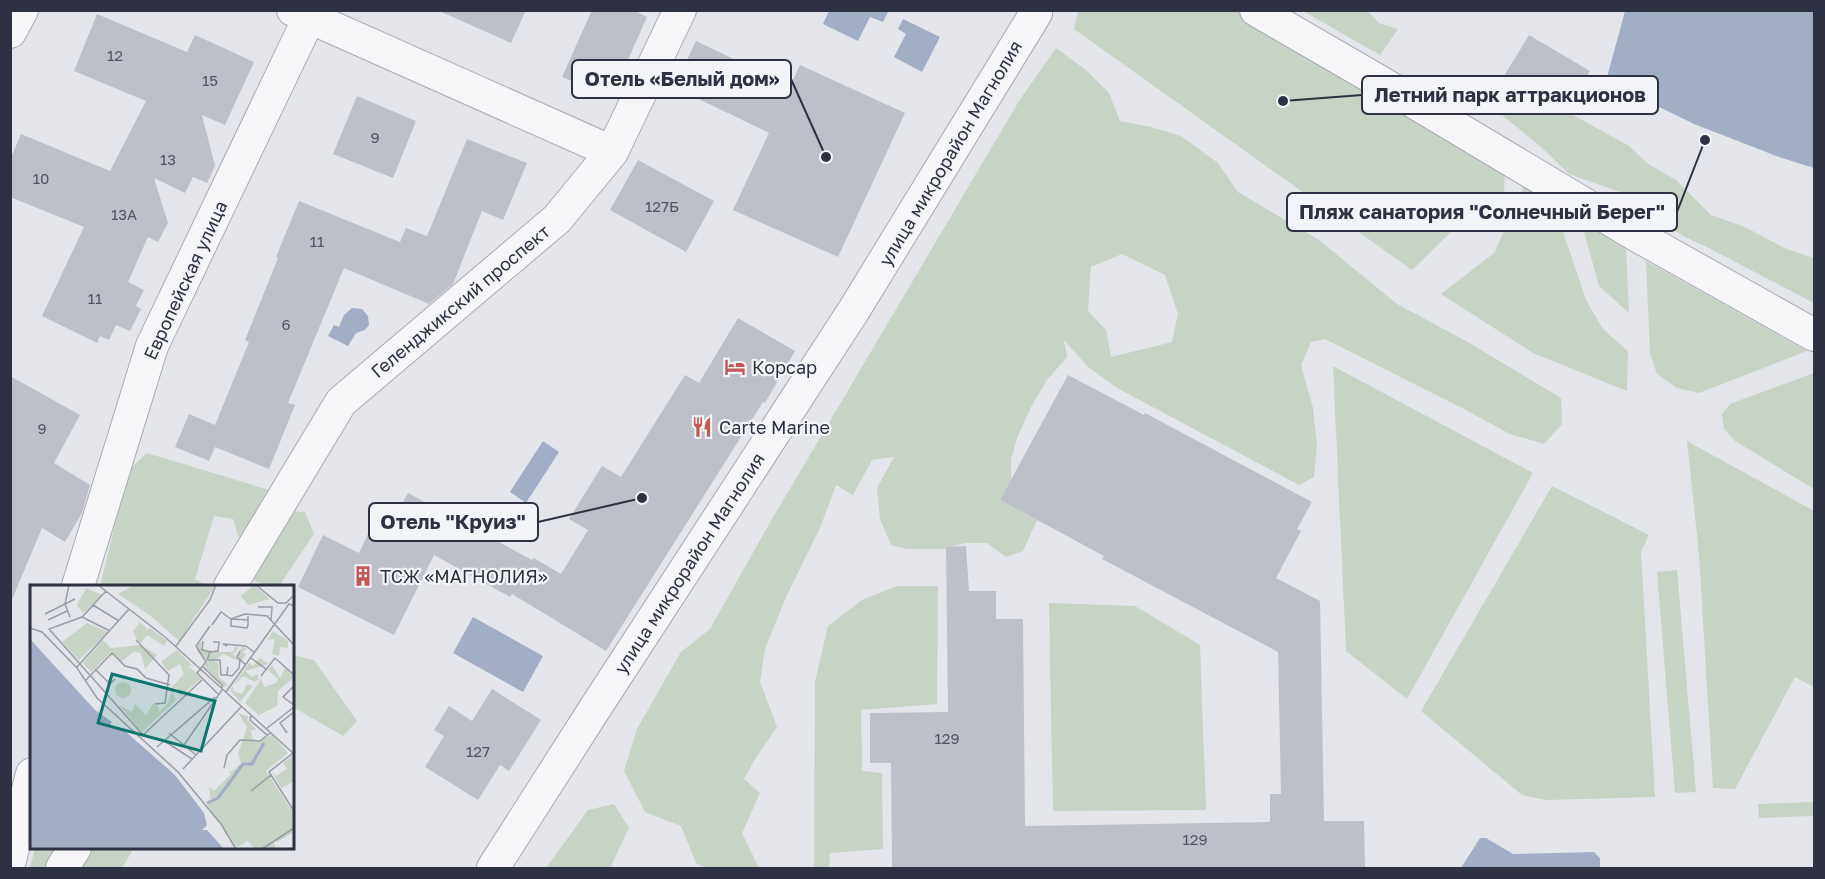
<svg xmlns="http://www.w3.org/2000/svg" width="1825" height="879" font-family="'Golos Text',sans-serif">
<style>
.green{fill:#c7d3c5;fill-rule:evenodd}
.water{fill:#a2aec6}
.building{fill:#bec0c9}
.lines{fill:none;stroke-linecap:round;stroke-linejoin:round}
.street-casing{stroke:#a9abb4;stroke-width:34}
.street{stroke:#f6f6f9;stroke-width:32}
.labels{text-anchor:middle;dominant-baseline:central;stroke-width:4.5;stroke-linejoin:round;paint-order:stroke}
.number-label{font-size:15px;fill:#515563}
.street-label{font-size:18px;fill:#2d3141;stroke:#f3f4f7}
.poi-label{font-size:18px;fill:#2d3141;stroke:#f3f4f7;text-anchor:start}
.inset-river{fill:none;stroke:#a2aec6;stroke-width:3}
.inset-road{fill:none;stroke:#9a9da6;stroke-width:1.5}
.view{fill:#0f766e;fill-opacity:0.15;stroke:#0f766e;stroke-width:3}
.inset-edge{fill:none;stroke:#2d3141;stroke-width:3}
.leader{fill:none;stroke:#2d3141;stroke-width:2}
.callout-dot{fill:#2d3141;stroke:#f3f4f7;stroke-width:2}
.callout{fill:#f3f4f7;stroke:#2d3141;stroke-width:2}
.callout-label{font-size:20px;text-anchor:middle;font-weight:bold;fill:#2d3141}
</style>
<rect width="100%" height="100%" fill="#e3e5ea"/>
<path class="green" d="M1078,11H1239L1472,149L1485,165L1492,161L1505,170L1504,191L1508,214L1493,222L1470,212L1466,207L1450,233L1412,270L1074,29Z
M1303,11H1368L1379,23L1398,29L1380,55Z
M1056,48L1086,70L1109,93L1120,121L1151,127L1181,136L1218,163L1238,192L1319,240L1397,304L1466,341L1561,398L1562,424L1544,444L1510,434L1462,408L1325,339L1311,342L1301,365L1313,408L1317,444L1314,477L1299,485L1117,388L1088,367L1064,340L1067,357L1047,380L1031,407L1017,438L1011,459V481L1000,500L1037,520L1023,551L1006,557L987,543H965L944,549H907L891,545L880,519L877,488L894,457L872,460L853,495L836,485L820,528L786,597L765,649L760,682L777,727L755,759L744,779L760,793L742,833L759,868H706L696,863L681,826L645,812L624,771L637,729L681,652L710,629L768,526L1019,101ZM1122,254L1165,275L1178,314L1172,342L1111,357L1106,330L1088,311L1091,267Z
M1489,75L1564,110L1629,146L1648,164L1676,180L1711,215L1745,227L1786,249L1814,258V303L1703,245L1685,237L1643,212L1620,192L1569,174L1540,146L1474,92Z
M1524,187L1548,199L1557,214L1586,300L1603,329L1628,351L1627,391L1533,353L1441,294L1494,253Z
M1580,217L1626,247L1629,313L1599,286Z
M1646,261L1807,351L1699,393L1677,388L1657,374L1650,353Z
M1333,366L1533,473L1407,699L1346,651Z
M1814,373V489L1735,441L1724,429L1722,414L1730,404Z
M1687,441L1814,511V687L1795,677L1735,789L1713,788L1699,554Z
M147,453L269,490L278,511L305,512L314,534L279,586H267L251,579L233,519L214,516L195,579L208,586H100L128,471Z
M1552,486L1649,535L1641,552L1655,797L1547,800L1522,795L1421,711Z
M1677,570L1696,792L1675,793L1657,572Z
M897,586H938L937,704L861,710L862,771L882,773L883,849L830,853L829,868H814L815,682L828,626L862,600Z
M1049,603L1135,606L1200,645L1206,810L1053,811Z
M293,655L314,660L357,721L343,736L293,707Z
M1814,802V816L1759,818L1758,804Z
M614,804L629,828L611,866L614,868H546L588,810Z
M35,848H134L122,868H30Z"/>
<path class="water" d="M885,10L888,12L883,22L870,17L858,41L823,24L829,11Z
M1625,11H1814V168L1779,157L1694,124L1606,81Z
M903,19L940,37L922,72L894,57L906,34L898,29Z
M352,308L362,309L368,316L369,325L365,330L356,333L348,346L328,336L334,325L339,327L344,315Z
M543,441L559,452L526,503L510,492Z
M473,617L543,656L523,692L453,653Z
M1480,838H1486L1513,854L1594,852L1600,858V868H1461Z"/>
<path class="building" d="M437,10H526L511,43Z
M592,10H633L647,17L611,98L562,77Z
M97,14L187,52L195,35L254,62L225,125L202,115L215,166L207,183L193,177L185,193L154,178L168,223L158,242L148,237L128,282L144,290L136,306L141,309L130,331L116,325L109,340L100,336L97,343L42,316L84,227L10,197V160L21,134L110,171L146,101L74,71Z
M1529,35L1590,71L1565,112L1504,76Z
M696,41L790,86L800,65L905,113L838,257L733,210L769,133L674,87Z
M357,96L416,121L393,178L333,154Z
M467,139L527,163L503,220L482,211L453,284L429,304L344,268L288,403L295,405L269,469L215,447L209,461L175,447L189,414L215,425L249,342L245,340L278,258L276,257L299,201L400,242L406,228L427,236Z
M638,160L714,201L686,252L610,210Z
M738,318L795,351L765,403L763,402L606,651L512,594L510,597L434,555L394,635L298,587L323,535L359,553L368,534L382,541L408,493L532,560L534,558L561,574L588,530L569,519L602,466L621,477L685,375L699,383Z
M1068,375L1144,415L1145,413L1312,502L1297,529L1301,531L1276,578L1320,601L1324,821H1364L1365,868H892L891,763H870V713L948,712L946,547L966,546L969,591H996V619H1023L1025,826L1270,822V794H1281L1278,652L1102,559L1104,556L1000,500Z
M10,376L80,415L54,463L90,485L82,513L65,542L42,528L11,602Z
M492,689L541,720L509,771L500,765L478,800L425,767L444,736L434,730L449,706L472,721Z"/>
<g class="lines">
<g class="street-casing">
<path id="street" d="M293,10L612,152
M1256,10L1382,83L1636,235L1814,335
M10,32L22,10
M78,586L152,346L309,18
M230,586L341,402L557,219L612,152L680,10
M10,860L32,774
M62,868L75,848
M493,868L592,713L854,310L1036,13"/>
</g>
<use href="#street" class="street"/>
</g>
<defs>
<g id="hotel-bare" transform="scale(1.62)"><path d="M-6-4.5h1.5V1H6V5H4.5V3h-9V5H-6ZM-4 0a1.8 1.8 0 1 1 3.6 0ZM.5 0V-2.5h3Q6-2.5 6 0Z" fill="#c25856" stroke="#f3f4f7" stroke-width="2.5" paint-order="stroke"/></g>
<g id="restaurant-bare" transform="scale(1.62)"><path d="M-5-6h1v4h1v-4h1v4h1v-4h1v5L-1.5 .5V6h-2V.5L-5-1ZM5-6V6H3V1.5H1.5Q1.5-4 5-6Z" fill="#c25856" stroke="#f3f4f7" stroke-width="2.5" paint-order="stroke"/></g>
<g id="building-bare" transform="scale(1.62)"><path d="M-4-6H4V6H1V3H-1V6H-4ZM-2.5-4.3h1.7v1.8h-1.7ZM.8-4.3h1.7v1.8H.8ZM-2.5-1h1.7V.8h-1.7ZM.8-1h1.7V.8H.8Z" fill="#c25856" stroke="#f3f4f7" stroke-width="2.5" paint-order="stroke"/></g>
</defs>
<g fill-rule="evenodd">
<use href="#hotel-bare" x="735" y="367"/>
<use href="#restaurant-bare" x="702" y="427"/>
<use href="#building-bare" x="363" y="576"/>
</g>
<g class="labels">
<g class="number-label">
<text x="115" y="55">12</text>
<text x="210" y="80">15</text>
<text x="375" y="137">9</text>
<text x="168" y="159">13</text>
<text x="41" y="178">10</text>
<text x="662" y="206">127Б</text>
<text x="124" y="214">13А</text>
<text x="317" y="241">11</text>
<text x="95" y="298">11</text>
<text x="286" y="324">6</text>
<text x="42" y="428">9</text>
<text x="947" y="738">129</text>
<text x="478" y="751">127</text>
<text x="1195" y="839">129</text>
</g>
<g class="street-label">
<text transform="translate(950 153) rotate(-59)">улица микрорайон Магнолия</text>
<text transform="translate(185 280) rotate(-65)">Европейская улица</text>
<text transform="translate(460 301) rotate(-40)">Геленджикский проспект</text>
<text transform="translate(689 563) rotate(-57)">улица микрорайон Магнолия</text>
</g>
<g class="poi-label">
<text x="752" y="367">Корсар</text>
<text x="719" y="427">Carte Marine</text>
<text x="380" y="576">ТСЖ «МАГНОЛИЯ»</text>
</g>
</g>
<g transform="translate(30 585)">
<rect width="264" height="264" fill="#e3e5ea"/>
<path d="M104,0H186L149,56L121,31L88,9ZM224,0L240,14L218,20L211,11ZM56,3L72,10L53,28L47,20ZM107,35L117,43L115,46L120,43L137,56L134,61L117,50L111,58L108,56L103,46L109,39ZM57,38L78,47L49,75L32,57ZM243,46L258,56V63L250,62L249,71L242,69L245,54L237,55ZM73,55L81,63L111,60L127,70L115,84L111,68L104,66L91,77L81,67L61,87L53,78ZM168,57H172L171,63L188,67H203L206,60L208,64L202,70L206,71L213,61L217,64L212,67L216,69L211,77L193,69L184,77H188L189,92L198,100L194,102L175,82L176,74L167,67ZM147,65L162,80L159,81L158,84L160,82L171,94L150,111L147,103H141L154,89L150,79L138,86L131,77ZM230,73L239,79L215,86L222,92L227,89L229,94L225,97L213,91L203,101V106L212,109L217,99L223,101L210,117L200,105L219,78L223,81ZM242,80L250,93L255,83L264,92L248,106L247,121L229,130L215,118L231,94L234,102L246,98L248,94L238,85ZM85 105a8 8 0 1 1 16 0a8 8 0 1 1-16 0ZM142,105L146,115L112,147L89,120L102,127L105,119L116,130L123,119L129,122V127L138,118ZM208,128L220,132L217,134L226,144L221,146L222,153L228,156L242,150L258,168L236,186L264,229V247L247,257L243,254L246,263L225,264L218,256L207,262L177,220L181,215L179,202L184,206L201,189L198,185L202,187L211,178L208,169L217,142ZM263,170L264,196L251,203L242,187L246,191L257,184L253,178Z" fill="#c7d3c5"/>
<path d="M0,54L65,125L82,137L79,142L95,146L145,190L174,228L177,240L172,245H177L194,264H0Z" fill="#a2aec6"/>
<path class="inset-river" d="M177,218L188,213L213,179H222L234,158"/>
<path class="inset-road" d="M39,0L35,19L40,32M68,0L135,52L264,169M226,0L248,18H256L264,10M76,6L52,32L19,44L113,150L172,95M63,20L89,36M228,22H242L241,35M15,29L45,14M218,31V40L217,43L201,41V34L218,35M52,32L80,46M18,35L37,26M182,40L191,27L201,34L215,29L237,31L264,60M180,41L166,61L176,77L167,88L188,109M0,43L12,47L47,83L67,113L148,187L191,239L206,264M106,55L139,90L135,118L125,119M173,56L172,65L180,67L177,75M146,61L180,15L186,0M197,61L193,59L216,61L225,68M210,66L207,72L216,80M180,67L188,66L189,57H183M221,73L236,84M178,75H190L191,90H197L198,82M47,82L99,24M65,84L80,99L85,94M197,90L202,91L209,83L210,74M231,91L245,73L264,90M55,96L82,68L95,81L107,84L116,93L140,100M264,101L253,112L264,120M196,107L259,19L264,21M221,131L220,135L237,150M236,144L264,122M139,148L166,170M257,148L250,138L264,127M133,155L162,174M154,160L192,105V100L172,81M127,162L185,112M263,168L239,187L264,226M194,183L197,170L210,155L230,156L240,148M153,184L211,122M221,206L241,190M232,264L264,243"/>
<path class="view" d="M82,89L185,116L171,166L68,138Z"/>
<rect width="264" height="264" class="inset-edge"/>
</g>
<path class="leader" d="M826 157L791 79M1283 101L1362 95M1705 140L1677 212M642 498L538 522"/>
<g class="callout-dot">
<circle cx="826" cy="157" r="6"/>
<circle cx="1283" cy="101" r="6"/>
<circle cx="1705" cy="140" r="6"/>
<circle cx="642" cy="498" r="6"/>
</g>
<g class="callout">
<rect x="572" y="60" width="219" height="38" rx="6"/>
<rect x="1362" y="76" width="296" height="38" rx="6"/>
<rect x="1287" y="193" width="390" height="38" rx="6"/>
<rect x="369" y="503" width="169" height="38" rx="6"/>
</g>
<g class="callout-label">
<text x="682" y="86">Отель «Белый дом»</text>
<text x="1510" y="102">Летний парк аттракционов</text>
<text x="1482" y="219">Пляж санатория "Солнечный Берег"</text>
<text x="453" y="529">Отель "Круиз"</text>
</g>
<rect width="1825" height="879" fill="none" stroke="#2d3141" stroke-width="24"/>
</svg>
